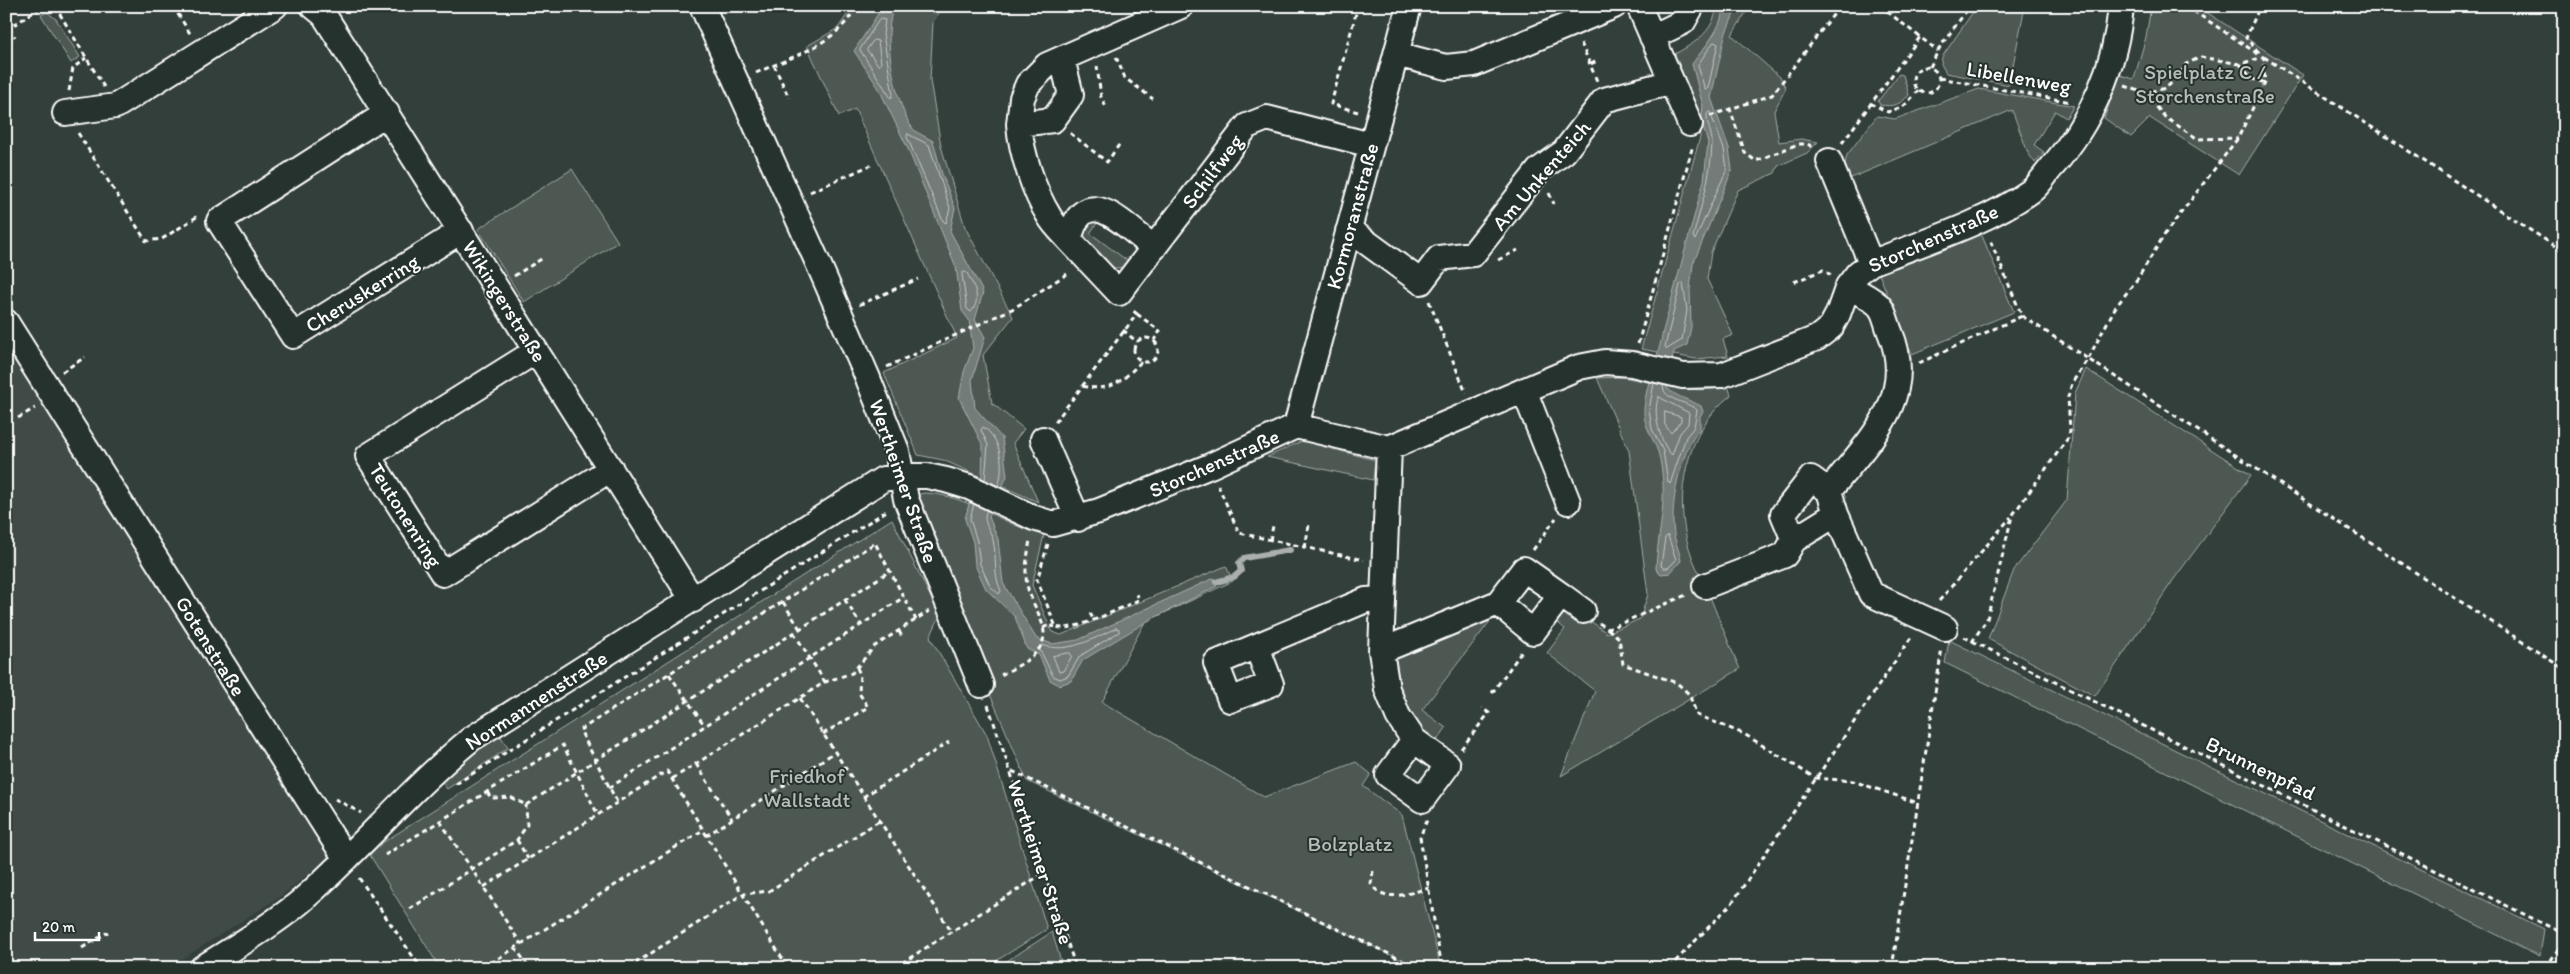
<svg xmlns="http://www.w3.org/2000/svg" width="2570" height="974" font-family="Itim,sans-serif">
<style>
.built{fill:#404c47}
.green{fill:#4d5853;stroke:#a6aca9}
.water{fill:#737b78;stroke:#abb0ae}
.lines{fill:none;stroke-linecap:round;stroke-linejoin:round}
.shore{stroke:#c7cac9;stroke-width:1}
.stream{stroke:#abb0ae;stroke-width:6}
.minor-casing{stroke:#fff;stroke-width:28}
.path{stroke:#fff;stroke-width:3;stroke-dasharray:5 4;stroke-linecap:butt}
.minor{stroke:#26332d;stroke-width:24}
.labels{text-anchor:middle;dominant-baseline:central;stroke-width:4;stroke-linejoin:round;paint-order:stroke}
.park-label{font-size:21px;fill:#b8bcba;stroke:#26332d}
.street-label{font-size:21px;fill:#fff;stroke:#26332d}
</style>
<rect width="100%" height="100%" fill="#333f3a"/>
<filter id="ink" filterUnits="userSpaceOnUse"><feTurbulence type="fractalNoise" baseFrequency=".02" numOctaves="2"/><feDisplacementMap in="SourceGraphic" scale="10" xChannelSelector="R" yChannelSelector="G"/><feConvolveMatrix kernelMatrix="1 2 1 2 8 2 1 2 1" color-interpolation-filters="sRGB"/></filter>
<g filter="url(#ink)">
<path class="built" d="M6,298L350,841L281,896L168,968H6Z"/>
<path class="green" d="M853,6H943L933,22L930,80L941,146L965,227L1013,317L983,355L992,403L1024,429L1013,443L1038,502L943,460L918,455L884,373L957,338L855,109L839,116L807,46L838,28Z
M1717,6H1750L1732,35L1780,77L1786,88L1774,111L1779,142L1801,139L1818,142L1807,153L1778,166L1775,173L1738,190L1711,252L1707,279L1733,335L1723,339L1728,356L1696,359L1641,349L1700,137L1696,118L1671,56C1693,44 1713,34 1717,6Z
M1977,6H2025L2009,85L1946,73L1941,64L1942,57Z
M2151,6H2197L2303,75L2239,175L2150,118L2131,137L2104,118L2120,75L2134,79L2146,37Z
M47,12L56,19L80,57L71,63L41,15Z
M1899,74L1903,75L1909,95C1900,105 1893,107 1880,105L1878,101Z
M1979,89L2074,106L2066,118L2055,111L2034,145L2044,152L2035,163L2028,153L2012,110L1849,179L1845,164L1847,155L1877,116L1895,119Z
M572,169L618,242L524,302L478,229Z
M1092,222H1098L1090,233L1125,259L1136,260L1130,267L1113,268L1087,241L1084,233Z
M1980,231L2014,312L1912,354L1879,274Z
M2086,369L2251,475L2174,579L2095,696L1988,639L2014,570L2067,500L2075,393Z
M1622,377C1658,383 1691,396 1728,386L1731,395C1686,430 1673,495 1689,548C1693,562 1700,575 1706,587C1717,614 1728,642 1740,669L1561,776L1595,691L1547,653L1565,629L1552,618L1562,606L1578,612L1607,633L1640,619L1648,594L1629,451L1597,378Z
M1302,441L1375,460L1373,480L1267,457Z
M923,493C967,494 1002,525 1044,535L1032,585L1052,632L1061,635L1226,566L1233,581L1145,622L1102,702L1264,797L1356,762L1371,774L1363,786L1402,815L1441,968H1418L1027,781L989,692L994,690L970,626L914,496Z
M892,519L940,616L930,637L987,735L1047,929L985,968H440L368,852Z
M1494,616L1422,710L1446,728L1436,742L1416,727L1394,674L1395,663L1400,655Z
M1949,640L2544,929L2540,956L1945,663Z
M500,735L508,748L447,789L438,776Z
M1052,932L1063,968H996Z"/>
<path class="water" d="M879,6H895C880,31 896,107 913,129C918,134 927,137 933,141L942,174L955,208L950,231L983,292L975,320L985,337L972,380L975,408L1002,438L1007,476L989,517L998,539L1003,583L1036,638L1052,644L1078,640L1214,578L1217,586L1146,622L1083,660L1071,681L1059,685L1050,680L1039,655L1027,649L1015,617L986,589L975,565L973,542L965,519L969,504L982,475L983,446L959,398L964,372L973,348L969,320L962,311L956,267L908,149L878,87L854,51L878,14Z
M1723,6H1740L1734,14L1725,35L1711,98L1729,148L1732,170L1693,264L1690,289L1691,327L1687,345L1674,351L1667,388C1676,397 1690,400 1701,406L1703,412L1700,416V429C1680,450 1668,510 1675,539C1677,547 1680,553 1681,561L1670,573L1661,574L1656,569C1657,540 1665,511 1663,482C1662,473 1661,461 1658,452C1653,437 1643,426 1644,409C1646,382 1659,357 1663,331L1704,180L1708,142L1701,122L1703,106L1692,64C1705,46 1723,28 1723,6Z"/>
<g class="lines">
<path class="shore" d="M880,19L885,20L883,34L893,95L891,98L860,50Z
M874,40L878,41L881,63L879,66L867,50Z
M1714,42L1718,44L1708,88L1705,90L1698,65Z
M1710,112L1724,149L1727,169L1695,240L1693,237C1701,206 1711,177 1712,144C1713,134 1706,125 1707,114Z
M908,134L929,145L950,208L946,223L943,221L907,137Z
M964,272L967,273C974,286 982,299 971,312L967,309L962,274Z
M1683,283L1687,310L1682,340L1667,349L1665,347L1680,285Z
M1654,383L1649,410L1652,429L1663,451L1668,482L1670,484L1686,437L1694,427L1697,410C1688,401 1662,401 1663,385
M1659,397L1689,413L1688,424L1680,433L1672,455C1661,446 1651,410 1659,397Z
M1665,412L1681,417V421L1671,433L1665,425Z
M985,480L988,445L981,430L983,427C1001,438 1005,467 998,486
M974,504L970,519L977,541L980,564L990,586L999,594L1001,591C993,575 997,557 993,540C990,529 981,521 987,510
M1668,536L1676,560L1668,568H1664L1661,566L1665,538Z
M1116,628L1119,629V632L1080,656L1068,676L1060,679L1053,676L1039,648L1042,645C1068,654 1093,639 1116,628Z
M1070,653L1072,656L1063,671L1059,672L1053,656Z"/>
<path class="stream" d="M1216,582L1234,577L1241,571L1239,563L1244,558L1290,550"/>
<g class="minor-casing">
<path id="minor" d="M313,6L324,15L693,600
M702,6L818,263L867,376L897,451L906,499L981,685
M1639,6L1690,124
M1652,37L1683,22L1692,6
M1396,54L1446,67L1474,64L1614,6
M1062,59L1071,95L1053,120L1019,124L1022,98L1028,84L1047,65L1181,6
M65,113L116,106L275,6
M387,113L219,221L293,336L461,231
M1019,124C1021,152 1034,192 1049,216C1054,225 1062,232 1069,240
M1829,161L1871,263
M1348,231L1358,236L1421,282L1439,258L1473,254L1539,170L1564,152L1604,100L1672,82
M1154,248C1124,225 1084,178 1069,240L1119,293L1247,126L1267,118L1371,145
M6,322L346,859
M536,351L368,456L443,574L611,469
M1524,390L1568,502
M1296,426L1409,6
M1043,439L1078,519
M1389,448L1381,651L1387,689L1398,716L1414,740L1448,765L1422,800L1388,775L1414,740
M1811,478L1829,491L1836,514L1794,540L1783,514Z
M1829,491C1867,442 1918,399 1890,332C1887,325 1885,313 1880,307C1874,299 1857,292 1848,286
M1836,514L1871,594L1945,628
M1705,586L1785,555L1794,540
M1561,595L1583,611
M1257,647L1271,684L1230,700L1216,663L1366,600L1381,599
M1381,651L1498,603L1524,569L1561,595L1533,632L1498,603
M202,968C235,947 270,927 300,902C360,850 410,789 471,739L883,479L902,476H927L946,480L969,487L1034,518L1053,524L1099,511L1210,466L1296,426L1389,448L1579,367L1605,362L1632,364L1683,376L1722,375L1817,338L1831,327L1838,314L1848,286L1858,273L1871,263C1924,242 1984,224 2031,191C2039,185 2045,175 2051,168C2091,123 2116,66 2121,6"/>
</g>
<path class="path" d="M55,6L104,87
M173,6L191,35
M1880,6L1938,51
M2186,6L2258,54
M6,14L18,6
M9,28L15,37
M6,30L43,6
M1581,43L1597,81
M1116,57L1125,78L1153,99
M2264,57L2564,252
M1591,64L1597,61
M2240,64L2252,79L2265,83
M774,65L789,98
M1097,66L1101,97L1106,107
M1913 80a13 13 0 1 1 26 0a13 13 0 1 1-26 0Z
M1930,67L1940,47L1970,6
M756,73C791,57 839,44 856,6
M1939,78L2071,102
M2125,86L2145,93L2166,88L2179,76L2186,64L2201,57L2240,64L2263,57
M69,91L73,68L86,58
M2145,93L2165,117L2198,139L2238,138
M1870,103L1888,112L1904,106L1918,91
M1358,112L1331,104L1358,6
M1710,116L1730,109
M78,133L146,241L162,239L198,216
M1070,133L1107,162L1121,142
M1842,143L1920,37
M1812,147L1808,144H1798L1756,161L1745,153L1730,109L1772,95L1840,6
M810,192L871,165
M1549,193L1554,204
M1498,260L1518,250
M514,276L543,258
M1794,282L1823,270L1831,275
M1429,301L1466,393
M859,305L918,279
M1137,314L1160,331L1154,340
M2022,316L2564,669
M1123,330L1137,342
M1134 350a12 12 0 1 1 24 0a12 12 0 1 1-24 0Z
M1638,344L1693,145
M1919,363L2022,316L1990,240
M887,367L1014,308L1070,272
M62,372L85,357
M1082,386C1112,392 1121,382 1141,362
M18,418L35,408
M1055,422L1137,314L1131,309
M1218,485L1239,533L1364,560
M1270,540L1273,526
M1048,544L1037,580L1056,627C1074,633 1119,608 1139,600L1137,594
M1305,548L1309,525
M1533,550L1556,518
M845,600L861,625
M1939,601L2011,517
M783,602L800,629
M1090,613L1093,619
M1599,623L1608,629L1686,595
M1043,628L1049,625L1055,627
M1608,629L1619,638L1623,664L1677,683L1689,694L1697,715L1744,734L1815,778L1853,781L1918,803
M899,631L903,639
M794,633L825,682
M1964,637L2564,934
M1972,642L1987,619L2012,516L2068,438L2070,431L2068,397L2072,383L2089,357L2115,308L2138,278L2165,234L2238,138L2265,83L2263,57L2246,38L2260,6
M669,674L705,726
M1001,675C1019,665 1050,653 1043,626C1039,612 1030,599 1027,585C1024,569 1028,555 1030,539
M1492,693L1523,650
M800,698L951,931
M988,705L1076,968
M823,734L868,707L859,693L860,674L857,668
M1461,749L1489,713L1482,708
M696,764L732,819
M1012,771L1418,968
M672,779L825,682L852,673L875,646L929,611
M456,784L888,510
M609,788L904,597
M487,792L491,798L510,797L526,805
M863,797L949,742
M335,799L361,813
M617,802L580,730L875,543L916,620
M526,805L890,571
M1427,820L1420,837L1442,968
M440,821L521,944
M706,836L835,752
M517,840L528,859
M385,855L563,745L598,815
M1373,871L1371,884C1385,904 1408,893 1429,888
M359,878L421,968
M484,887L667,771L788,968
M410,909L517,840L527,825L526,805
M515,947L529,968
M82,948L108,932
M483,968L703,830
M628,968L743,894L769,891L879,821
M894,968L1044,873
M1669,968L1732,903L1912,636
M1892,968L1942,648
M2546,968L2564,940"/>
<use href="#minor" class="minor"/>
</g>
</g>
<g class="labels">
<g class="park-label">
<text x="2205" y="71">Spielplatz C /<tspan x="2205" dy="24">Storchenstraße</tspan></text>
<text x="807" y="775">Friedhof<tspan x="807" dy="24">Wallstadt</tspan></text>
<text x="1350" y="843">Bolzplatz</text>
</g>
<g class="street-label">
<text transform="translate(2019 77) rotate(10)">Libellenweg</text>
<text transform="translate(1212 171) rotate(-53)">Schilfweg</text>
<text transform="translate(1541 175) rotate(-49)">Am Unkenteich</text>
<text transform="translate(1352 216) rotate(-75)">Kormoranstraße</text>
<text transform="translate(1933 238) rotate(-24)">Storchenstraße</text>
<text transform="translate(362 293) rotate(-32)">Cheruskerring</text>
<text transform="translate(505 301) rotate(58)">Wikingerstraße</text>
<text transform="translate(1214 463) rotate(-24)">Storchenstraße</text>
<text transform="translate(904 481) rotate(71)">Wertheimer Straße</text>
<text transform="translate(406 515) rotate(58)">Teutonenring</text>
<text transform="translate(211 646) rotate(58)">Gotenstraße</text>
<text transform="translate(536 700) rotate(-33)">Normannenstraße</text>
<text transform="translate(2261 768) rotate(26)">Brunnenpfad</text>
<text transform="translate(1041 862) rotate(72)">Wertheimer Straße</text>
</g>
</g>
<rect width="2570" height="974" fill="none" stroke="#26332d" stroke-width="25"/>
<rect x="12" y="12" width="2545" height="949" fill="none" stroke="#fff" stroke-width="2" filter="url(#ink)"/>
<path d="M35 932v8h64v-8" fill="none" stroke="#ffffff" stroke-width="2.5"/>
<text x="42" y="932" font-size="15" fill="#ffffff" stroke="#26332d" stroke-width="4" paint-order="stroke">20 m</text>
</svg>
